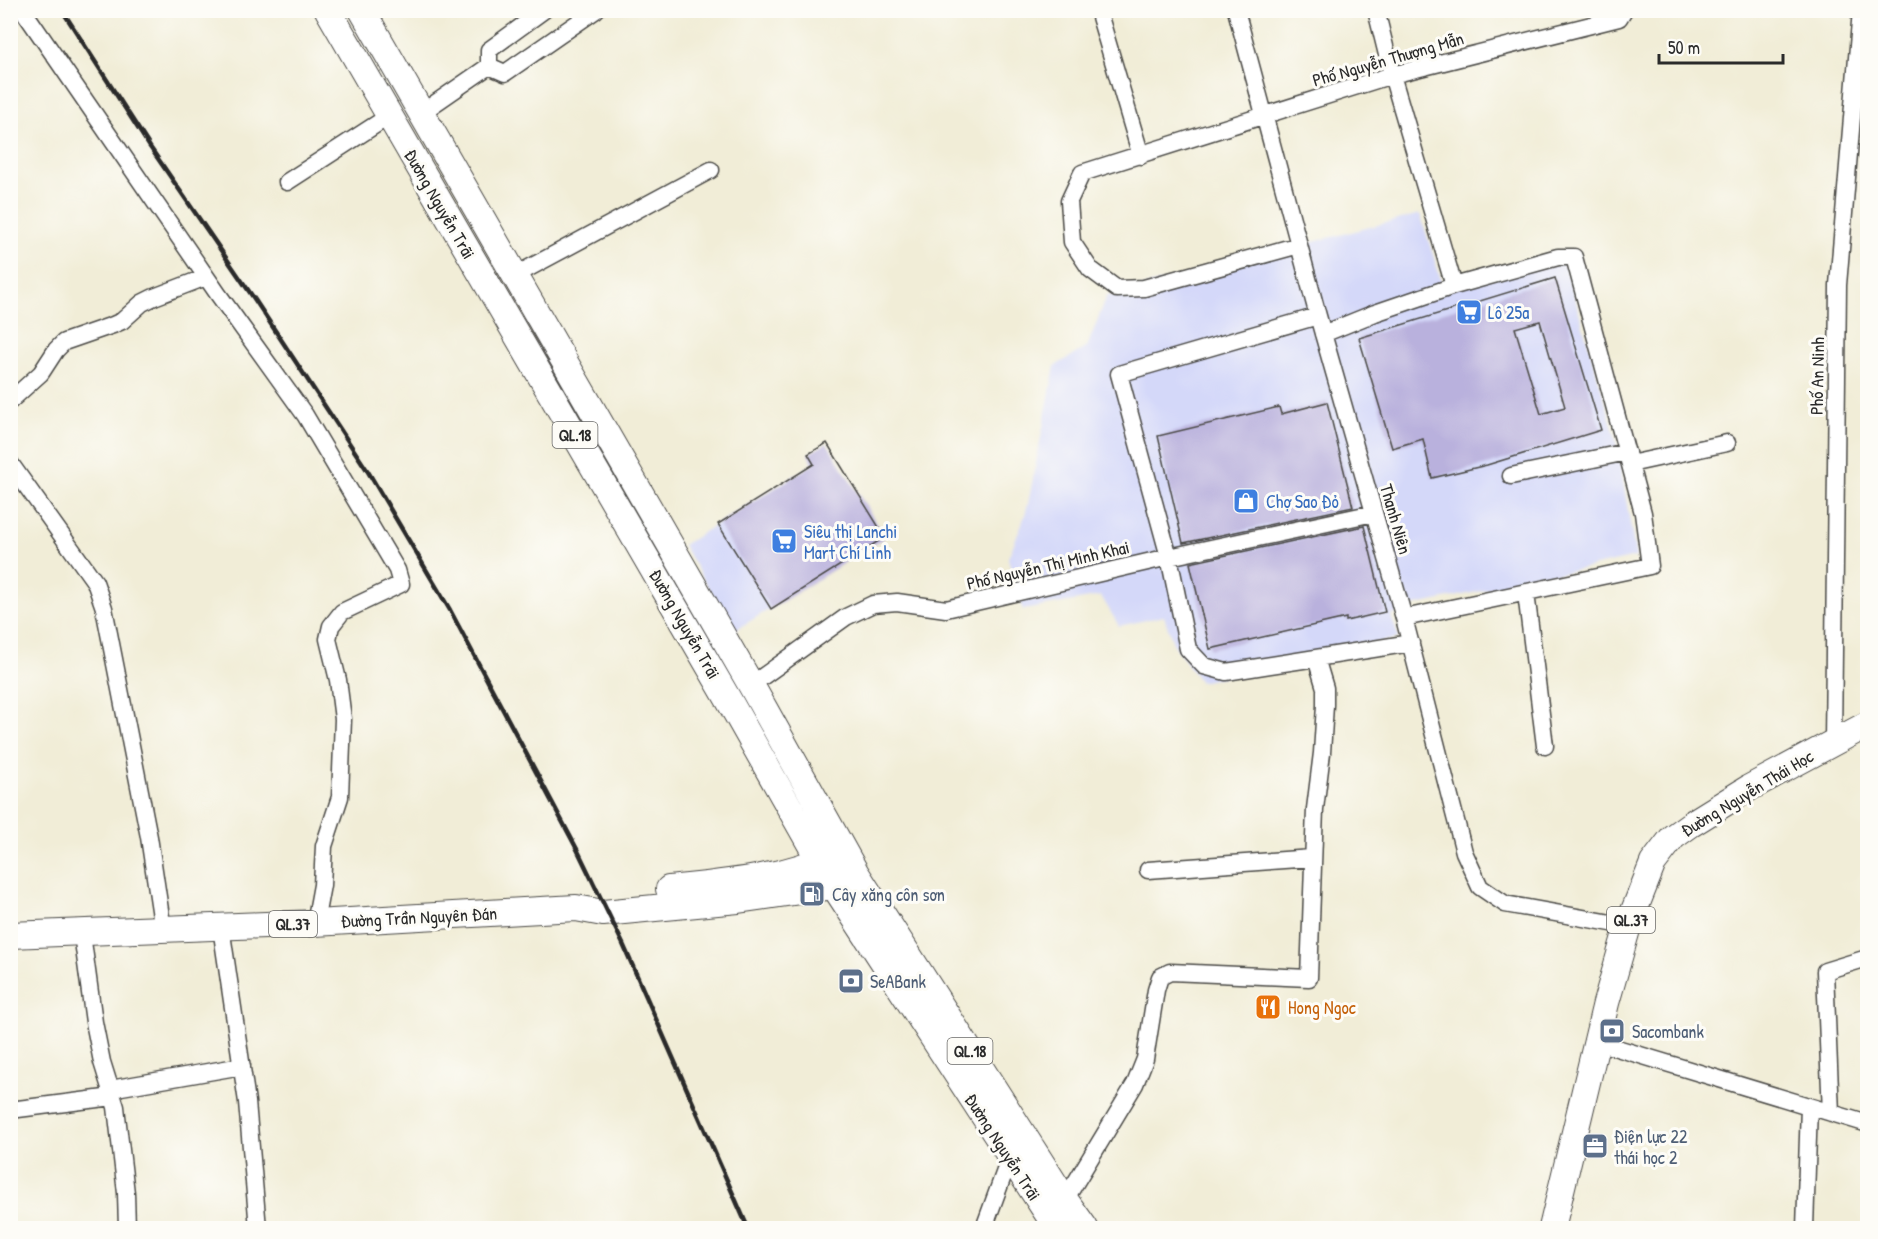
<svg xmlns="http://www.w3.org/2000/svg" width="1878" height="1239" font-family="'Patrick Hand',sans-serif">
<style>
.built{fill:#d4d8f9}
.building{fill:#b9b1dd;fill-rule:evenodd}
.lines{fill:none;stroke-linecap:round;stroke-linejoin:round}
.minor-casing{stroke:#494845;stroke-width:19}
.highway-casing{stroke:#494845;stroke-width:28}
.minor{stroke:#fff;stroke-width:16}
.highway{stroke:#fff;stroke-width:26}
.rail{stroke:#2b2b2b;stroke-width:4.5}
.labels{text-anchor:middle;dominant-baseline:central;stroke-width:6;stroke-linejoin:round;paint-order:stroke}
.shield{fill:#fdfcf7;stroke:#6a6a68;stroke-width:1.5}
.shield-label{font-size:16px;font-weight:bold;fill:#2b2b2b}
.street-label{font-size:18px;fill:#2b2b2b;stroke:#fdfcf7}
.shop-label{font-size:18px;fill:#366cbe;stroke:#fdfcf7;text-anchor:start}
.service-label{font-size:18px;fill:#4e5e75;stroke:#fdfcf7;text-anchor:start}
.food-label{font-size:18px;fill:#c56008;stroke:#fdfcf7;text-anchor:start}
</style>
<rect width="100%" height="100%" fill="#fdfcf7"/>
<filter id="ink" filterUnits="userSpaceOnUse"><feTurbulence type="fractalNoise" baseFrequency=".0167" numOctaves="2"/><feDisplacementMap in="SourceGraphic" scale="12" xChannelSelector="R" yChannelSelector="G"/><feConvolveMatrix kernelMatrix="1 2 1 2 8 2 1 2 1" color-interpolation-filters="sRGB"/></filter>
<filter id="wash" filterUnits="userSpaceOnUse"><feTurbulence type="fractalNoise" baseFrequency=".008" numOctaves="4" result="noise"/><feDisplacementMap in="SourceGraphic" scale="24" xChannelSelector="R" yChannelSelector="G"/><feGaussianBlur stdDeviation="1.35" result="paint"/><feColorMatrix in="noise" values="0 0 0 0 0 0 0 0 0 0 0 0 0 0 0 0 0 1.4 0 .05"/><feComposite in="paint" operator="in"/></filter>
<g filter="url(#wash)">
<rect width="100%" height="100%" fill="#f1edd7"/>
<path class="built" d="M1420,214L1443,286L1564,261L1615,435L1636,557L1417,605L1391,616L1399,638L1200,682L1173,643L1164,616L1119,626L1101,596L1023,610L1008,558L1023,521L1028,504L1055,366L1087,347L1107,296Z
M827,443L885,537L734,631L683,545L813,464L808,454Z"/>
<g id="blocks">
<path class="building" d="M1555,278L1601,430L1487,465L1432,478L1423,439L1392,448L1359,338ZM1540,321L1565,407L1541,414L1515,328Z
M1327,402L1353,507L1183,543L1158,436L1279,407L1281,414Z
M827,443L885,537L771,609L718,524L814,464L808,454Z
M1364,526L1385,612L1346,621V618L1210,649L1190,563Z"/>
</g>
</g>
<g filter="url(#ink)">
<use href="#blocks" fill-opacity="0" stroke="#494845" stroke-width="1.5"/>
<g class="lines">
<g class="minor-casing">
<path id="minor" d="M23,10L218,294L305,415L397,570L401,584L342,612L331,626L328,639L338,680L343,719L340,797L324,846L322,885L315,923
M1098,10L1141,156
M1236,10L1318,316L1404,618L1464,852L1480,887L1505,904L1628,926
M1376,10L1392,75L1454,286L1558,257H1574L1643,513L1650,566L1404,618
M489,66L505,73L596,10
M489,66V50L544,10
M421,113L489,66
M287,182L389,116
M1299,245L1144,288L1117,289L1090,269L1072,242L1069,201L1082,173L1392,75L1619,18L1624,10
M514,276L711,170
M1323,334L1375,313L1454,286
M10,401L41,373L56,350L64,342L113,325L122,321L142,303L154,297L206,277
M10,463L95,582L104,608L149,837L163,930
M1630,464L1727,443
M1511,476L1627,452
M1526,593L1545,746
M1316,658L1226,672L1204,666L1188,649L1169,557L1119,374L1318,316
M751,685L846,617L873,604L897,602L946,609L1169,557L1374,513
M1833,743L1838,285L1861,10
M1148,870L1312,858
M221,927L247,1102L258,1228
M82,934L94,1022L102,1062L116,1107L126,1193L127,1228
M1597,1042L1868,1124
M110,1089L242,1066
M10,1110L113,1097
M1831,1113L1825,971L1864,959
M1065,1200L1135,1084L1145,1059L1156,990L1160,977L1170,972L1309,978L1315,809L1322,753L1325,705V688L1316,658L1411,643
M984,1228L1010,1157
M1805,1228L1809,1106"/>
</g>
<g class="highway-casing">
<path id="highway" d="M328,10L727,697L834,886L1057,1228
M362,10L751,685L856,873L1065,1200L1085,1228
M669,889C724,883 783,879 834,854
M10,935L315,923L576,908L603,913L738,900L834,886L848,878
M1552,1228L1606,1003L1628,926L1653,863L1673,837L1691,824L1749,788L1868,724"/>
</g>
<use href="#minor" class="minor"/>
<use href="#highway" class="highway"/>
<path class="rail" d="M62,10L150,147L255,300L367,470L450,610L578,851L623,944L748,1228"/>
</g>
</g>
<defs>
<g id="supermarket-square" transform="scale(1.35)"><rect x="-9" y="-9" width="18" height="18" rx="4" fill="#3f7fe0" stroke="#fdfcf7"/><path d="M-6-5.5h2.5l.6 2H6L4.5 2H-2.5L-4.4-4H-6ZM-1.5 3.2a1.3 1.3 0 1 0 .1 0ZM3 3.2a1.3 1.3 0 1 0 .1 0Z" fill="#fff"/></g>
<g id="shop-square" transform="scale(1.35)"><rect x="-9" y="-9" width="18" height="18" rx="4" fill="#3f7fe0" stroke="#fdfcf7"/><path d="M-5-2.5h2.3a2.7 3.5 0 0 1 5.4 0H5L5.5 6h-11ZM-1.5-2.5h3a1.5 2.3 0 0 0-3 0Z" fill="#fff"/></g>
<g id="fuel-square" transform="scale(1.35)"><rect x="-9" y="-9" width="18" height="18" rx="4" fill="#5c6f8a" stroke="#fdfcf7"/><path d="M-5.5-6h7V0h2V4h1.3V-2.5L3-4.5l.8-.8L6-3V5H2.5V1h-1V6h-7ZM-4.2-4.7v3.2H.2V-4.7Z" fill="#fff"/></g>
<g id="bank-square" transform="scale(1.35)"><rect x="-9" y="-9" width="18" height="18" rx="4" fill="#5c6f8a" stroke="#fdfcf7"/><path d="M-6-4H6V4H-6ZM0-2.3a2.3 2.3 0 1 0 0 4.6a2.3 2.3 0 1 0 0-4.6Z" fill="#fff"/></g>
<g id="restaurant-square" transform="scale(1.35)"><rect x="-9" y="-9" width="18" height="18" rx="4" fill="#e8710a" stroke="#fdfcf7"/><path d="M-5-6h1v4h1v-4h1v4h1v-4h1v5L-1.5 .5V6h-2V.5L-5-1ZM5-6V6H3V1.5H1.5Q1.5-4 5-6Z" fill="#fff"/></g>
<g id="office-square" transform="scale(1.35)"><rect x="-9" y="-9" width="18" height="18" rx="4" fill="#5c6f8a" stroke="#fdfcf7"/><path d="M-6-3h4V-5.5h4V-3h4V5H-6ZM-1-4.5V-3h2v-1.5ZM-6 0V1H6V0Z" fill="#fff"/></g>
</defs>
<g fill-rule="evenodd">
<use href="#supermarket-square" x="1469" y="312"/>
<use href="#shop-square" x="1246" y="501"/>
<use href="#supermarket-square" x="784" y="541"/>
<use href="#fuel-square" x="812" y="894"/>
<use href="#bank-square" x="851" y="981"/>
<use href="#restaurant-square" x="1268" y="1007"/>
<use href="#bank-square" x="1612" y="1031"/>
<use href="#office-square" x="1595" y="1146"/>
</g>
<g class="labels">
<g class="shield">
<rect x="552.5" y="422" width="45" height="26" rx="4.5"/>
<rect x="1607" y="907" width="48" height="26" rx="4.5"/>
<rect x="269" y="911" width="48" height="26" rx="4.5"/>
<rect x="947.5" y="1038" width="45" height="26" rx="4.5"/>
</g>
<g class="shield-label">
<text x="575" y="435">QL.18</text>
<text x="1631" y="920">QL.37</text>
<text x="293" y="924">QL.37</text>
<text x="970" y="1051">QL.18</text>
</g>
<g class="street-label">
<text transform="translate(1388 59) rotate(-16)">Phố Nguyễn Thượng Mẫn</text>
<text transform="translate(440 204) rotate(60)">Đường Nguyễn Trãi</text>
<text transform="translate(1817 376) rotate(-89)">Phố An Ninh</text>
<text transform="translate(1396 519) rotate(74)">Thanh Niên</text>
<text transform="translate(1048 565) rotate(-13)">Phố Nguyễn Thị Minh Khai</text>
<text transform="translate(685 624) rotate(60)">Đường Nguyễn Trãi</text>
<text transform="translate(1747 793) rotate(-31)">Đường Nguyễn Thái Học</text>
<text transform="translate(419 917) rotate(-3)">Đường Trần Nguyên Đán</text>
<text transform="translate(1003 1147) rotate(57)">Đường Nguyễn Trãi</text>
</g>
<g class="shop-label">
<text x="1488" y="312">Lô 25a</text>
<text x="1266" y="501">Chợ Sao Đỏ</text>
<text x="804" y="531">Siêu thị Lanchi<tspan x="804" dy="21">Mart Chí Linh</tspan></text>
</g>
<g class="service-label">
<text x="832" y="894">Cây xăng côn sơn</text>
<text x="870" y="981">SeABank</text>
<text x="1632" y="1031">Sacombank</text>
<text x="1614" y="1136">Điện lực 22<tspan x="1614" dy="21">thái học 2</tspan></text>
</g>
<g class="food-label">
<text x="1288" y="1007">Hong Ngoc</text>
</g>
</g>
<rect width="1878" height="1239" fill="none" stroke="#fdfcf7" stroke-width="36"/>
<path d="M1659 54v9h124v-9" fill="none" stroke="#2b2b2b" stroke-width="3"/>
<text x="1668" y="54" font-size="18" fill="#2b2b2b" stroke="#fdfcf7" stroke-width="4.5" paint-order="stroke">50 m</text>
</svg>
